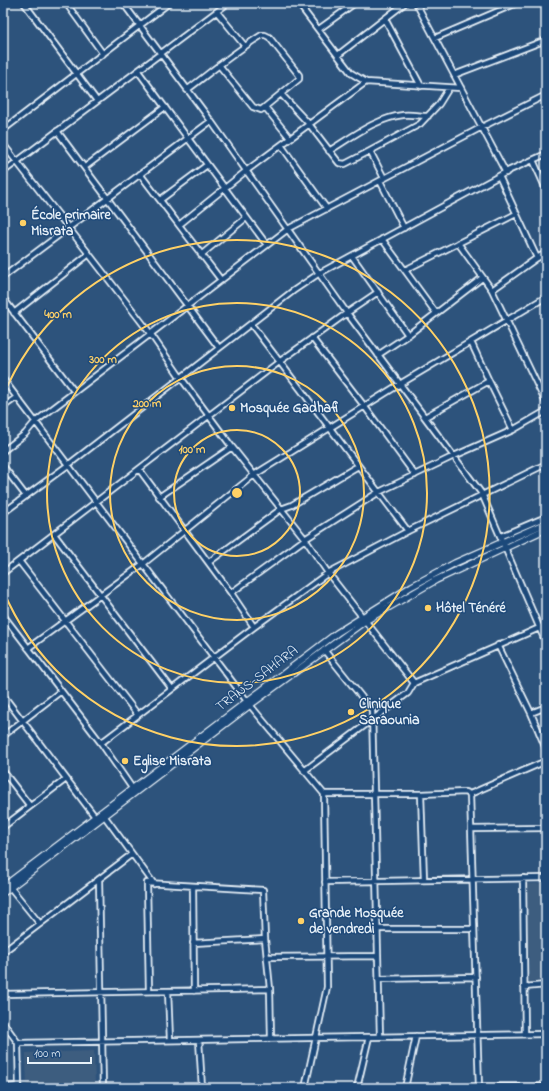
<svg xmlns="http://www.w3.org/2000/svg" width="549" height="1091" font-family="'Indie Flower',sans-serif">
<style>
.built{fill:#3e5d7f}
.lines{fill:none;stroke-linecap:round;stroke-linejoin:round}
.minor-casing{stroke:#e8f1f8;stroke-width:8}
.major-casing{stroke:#e8f1f8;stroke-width:8}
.minor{stroke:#1f4a7a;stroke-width:4.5}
.major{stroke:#1f4a7a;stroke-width:5.5}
.ring{fill:none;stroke:#ffd166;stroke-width:2}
.poi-dot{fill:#ffd166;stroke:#1f4a7a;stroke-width:1.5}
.labels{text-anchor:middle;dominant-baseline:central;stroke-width:3;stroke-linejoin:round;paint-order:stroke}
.poi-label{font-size:14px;font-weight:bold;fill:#e8f1f8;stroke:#1f4a7a;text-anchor:start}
.street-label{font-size:14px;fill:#e8f1f8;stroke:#1f4a7a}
.centre{fill:#ffd166;stroke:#1f4a7a;stroke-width:2}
.ring-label{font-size:12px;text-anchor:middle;font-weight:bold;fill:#ffd166;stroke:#1f4a7a;stroke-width:3;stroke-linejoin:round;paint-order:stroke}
</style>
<rect width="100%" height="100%" fill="#2d537c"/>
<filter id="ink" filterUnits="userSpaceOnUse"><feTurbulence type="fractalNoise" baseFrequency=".025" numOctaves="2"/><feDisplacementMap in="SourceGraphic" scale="8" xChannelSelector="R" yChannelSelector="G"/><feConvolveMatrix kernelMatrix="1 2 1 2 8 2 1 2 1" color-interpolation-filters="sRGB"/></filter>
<g filter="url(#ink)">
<path class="built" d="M546,883V981L529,982L527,884Z
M94,1051L95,1088H27L26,1053Z"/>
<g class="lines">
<g class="minor-casing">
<path id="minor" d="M24,3L97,101
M66,3L103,54
M123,3L211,121L347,313L482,494L546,643
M298,3L351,73L366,82
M416,3L506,173
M217,12L244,45
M385,19L421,86
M319,29L355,3
M435,38L517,3
M338,55L405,3
M138,71L267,245
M454,75L546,40
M187,90C212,71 236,51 262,35H265L269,37L299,75V79L261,110L253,107L219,65
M281,94L309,124L339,163L345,164L370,151L384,178
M265,107L290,138
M3,130L169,3
M57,131L219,348
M3,144L89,254L150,333L181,378L232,447L305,539L328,573L414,683
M281,145L327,209
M329,151C352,137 376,118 403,115C411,114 420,116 428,116
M370,151L420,124L439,104L449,88
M533,160L546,189
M85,167L165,107
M3,172L228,3
M140,174L221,280
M499,176L537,258
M380,181L404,228
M160,200L207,165
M179,225L246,171L366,82L461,88
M382,239L436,313
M458,243L492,290L546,403
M201,255L246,218
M352,256L408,335
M405,270L516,214
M3,277L211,121
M492,290L537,258L546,253
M3,298L74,391
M14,313L89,254
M251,324L408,531
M312,338L365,407L415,475
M471,342L489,381L513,430
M378,355L408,335L482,278
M3,379L250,705L324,794L327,987L305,1088
M3,407L17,397
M425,417L489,381
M3,451L25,434L35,422L288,229L482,127L546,95
M3,466L26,496
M139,469L231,593L254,627
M159,497L232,447
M3,513L68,465L293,291L318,274L510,170L546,154
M54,534L172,689
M501,536L546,517
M19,561L138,715
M209,562L281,509L292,505L358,466
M3,573L279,362L347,313L378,292
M231,593L305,539L379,492L454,456L513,430L546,411
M3,615L101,743L132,788
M498,645L531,713L546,749
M28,648L143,564L254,475L400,384L546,297
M324,650L372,710L380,1037
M3,695L96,818
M531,713L546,707
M3,736L61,691
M101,743L254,627L328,573L408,531L546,464
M3,771L30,806
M304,771L408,693L414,683L546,625
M324,794H421L465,792L470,794L546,761
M421,794L424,880
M470,794L479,1088
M103,814L154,884
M3,827L66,779
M471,829L546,828
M523,878L525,1034
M99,879L103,1088
M325,882L546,878
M193,886L194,991
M10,887L40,924
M377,929H474
M193,943L265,939
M3,952L132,854
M267,957L378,956
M378,979L476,977
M524,987L546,985
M149,991L147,883L263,890L265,939L270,989L271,1038
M168,991L170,1040
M3,994L270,989
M3,1022L18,1043L19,1088
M199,1040L202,1088
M18,1043L546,1034
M3,1087L19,1086
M405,1087H546
M357,1088L369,1037
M405,1088L416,1036"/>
</g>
<g class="major-casing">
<path id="major" d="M3,887L337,633L412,586L455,563L546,523
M3,893L250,705L365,621L436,580L546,529"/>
</g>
<use href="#minor" class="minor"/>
<use href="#major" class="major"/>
</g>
</g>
<g class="ring">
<circle cx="237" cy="493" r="63"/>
<circle cx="237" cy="493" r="127"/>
<circle cx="237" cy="493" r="190"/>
<path d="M3 396A253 253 0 1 1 3 590"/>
</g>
<g class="poi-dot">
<circle cx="23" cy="223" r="4"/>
<circle cx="232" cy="408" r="4"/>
<circle cx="428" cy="608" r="4"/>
<circle cx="351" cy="712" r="4"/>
<circle cx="125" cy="761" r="4"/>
<circle cx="301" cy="921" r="4"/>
</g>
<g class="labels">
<g class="poi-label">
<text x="31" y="215">École primaire<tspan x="31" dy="16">Misrata</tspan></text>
<text x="240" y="408">Mosquée Gadhafi</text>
<text x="436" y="608">Hôtel Ténéré</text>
<text x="359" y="704">Clinique<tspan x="359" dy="16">Saraounia</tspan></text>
<text x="133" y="761">Eglise Misrata</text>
<text x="309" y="913">Grande Mosquée<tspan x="309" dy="16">de vendredi</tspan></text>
</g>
<g class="street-label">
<text transform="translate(257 679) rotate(-37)">TRANS-SAHARA</text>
</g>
</g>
<circle cx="237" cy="493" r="6" class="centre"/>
<g class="ring-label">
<text x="58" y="318">400 m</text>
<text x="103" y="363">300 m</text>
<text x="147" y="407">200 m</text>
<text x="192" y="453">100 m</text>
</g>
<rect width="549" height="1091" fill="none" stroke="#1f4a7a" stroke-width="16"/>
<rect x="8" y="8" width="533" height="1075" fill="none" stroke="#e8f1f8" stroke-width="1.5" filter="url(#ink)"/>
<path d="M28 1057v6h63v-6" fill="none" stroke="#e8f1f8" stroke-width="2"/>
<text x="34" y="1057" font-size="12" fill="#e8f1f8" stroke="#1f4a7a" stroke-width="3" paint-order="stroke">100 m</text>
</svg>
